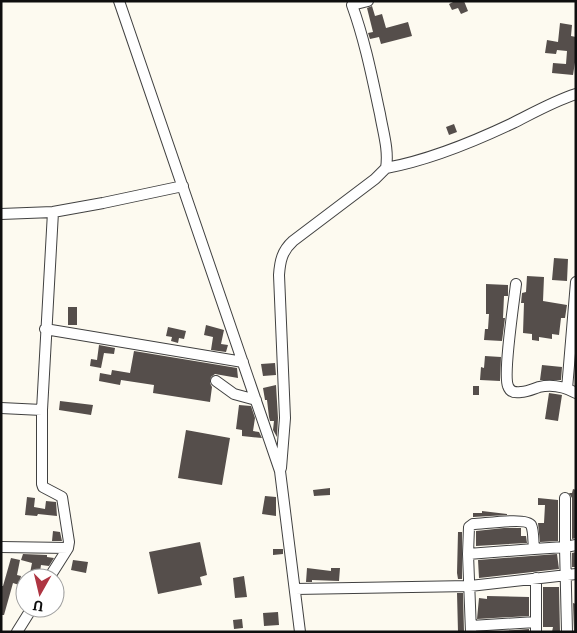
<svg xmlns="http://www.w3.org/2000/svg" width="577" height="633" font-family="Bitter,serif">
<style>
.building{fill:#554e4b}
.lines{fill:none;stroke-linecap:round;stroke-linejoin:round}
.minor-casing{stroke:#414141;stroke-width:12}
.minor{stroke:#fff;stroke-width:10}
</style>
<rect width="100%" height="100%" fill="#fdfaf0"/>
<path class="building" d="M455,1H464L468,11L461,14L458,8L452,10L449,4Z
M372,6L375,16L382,14L386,28L408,22L412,36L381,44L379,37L370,39L368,33L373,32L367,8Z
M560,23L572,25L571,36L576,37V56L573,75L552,73L553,63L566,64L567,51L557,50L556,54L545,53L547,40L558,42Z
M454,124L457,132L449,135L446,127Z
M554,258L568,259L567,281L552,280Z
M527,276L544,277L543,301L567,305L565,318H561L559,335L552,334V339L539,337V341L532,340V334L523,333L524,303H521L522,293L526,292Z
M486,284L508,285V296H504L503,318H505L502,341L484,340L485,329H488L489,314H486Z
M68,307H77V325H68Z
M206,325L224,330L221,344L228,345L226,352L211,350L213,337L204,335Z
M168,327L186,331L184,339L179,338L178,343L171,341L172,337L166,336Z
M99,345L115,348L114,354L104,353L101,368L90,366L91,359L97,360Z
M134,351L237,368L238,378L215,374L211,377L210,383L212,387L210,402L153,393L154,385L121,380L120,385L99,381L100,373L111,375L112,370L130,373Z
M485,356L501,357L500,381L480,380L481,367L484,368Z
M275,363L276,375L263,376L261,364Z
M542,365L562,367L561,380H540Z
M276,385L278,418L277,437L273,430L274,421H270L269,417L267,400H265L263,388Z
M473,386H479V395H473Z
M549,393L562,395L558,421L545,419Z
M60,401L93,405L91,415L59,410Z
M239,405L251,406L255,418L253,431L259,432L262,438L242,436V430L236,429Z
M186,430L230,438L222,485L178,478Z
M330,488V495L314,496L313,490Z
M573,489L576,490V538L572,539V498L569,493H572Z
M265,496L276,497V516L262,514Z
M27,497L35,498L34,507L45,509L46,501L56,502L57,516L38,514L37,516L25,515Z
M538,498L558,500V541L540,542L538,523H544L545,505H538Z
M482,511L507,514V515L473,517V513H482Z
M504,528H521V536H526L527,543L476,546V531Z
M53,531L60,532L62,541H52Z
M458,532H462V579H458L457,573Z
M200,542L207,575L200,577L202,585L158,594L149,552Z
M273,549H283V554L273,555Z
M576,552V567H572V553Z
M23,554L47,555V557L54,558L49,566L41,565L39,578H29L32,563L21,560Z
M557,554L559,569L479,578L478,560Z
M11,558L20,560L17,575L21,576L19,585L13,583L4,615H1V586H3Z
M73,560L88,562L86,573L71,570Z
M307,568L331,571V568H340L339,581L312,580V582H306Z
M244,576L247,597L235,598L233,578Z
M543,587H559L560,632H552L553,627H543Z
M457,593H463L464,632H458Z
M487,596L529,597V616L477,619L479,598L487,599Z
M573,603L576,604V632H574Z
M278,612L279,625L264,626L263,613Z
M242,619L243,628L234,629L233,620Z
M529,629V632H489Z"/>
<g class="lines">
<g class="minor-casing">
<path id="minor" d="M119,1L280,471L300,632
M386,168C430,160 473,142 513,123C533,113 554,101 576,94
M1,214L53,212L103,203L183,186
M516,284C514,301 503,374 508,386C510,392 515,393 521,392C527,392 533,389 539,387C552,384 565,387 576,393
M45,329L243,362
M216,381L234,394L256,400
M567,389L576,282
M1,408L42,410
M281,468L285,418L279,275C280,261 282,251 293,241L375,179L386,168C389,150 383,132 380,114C372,77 365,41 352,5L368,1
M565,498V547L576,545
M1,547L68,548
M534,549L565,547L567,632
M468,554L534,549C533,542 534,531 531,525C526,517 483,524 473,524L469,527L468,554L471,632
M49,578L68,548L69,542L62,497L43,487L42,484V410L53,212
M295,589L470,586L576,574
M471,626L536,622
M17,632L32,608
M536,632V578"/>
</g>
<use href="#minor" class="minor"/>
</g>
<rect width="577" height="633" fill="none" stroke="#0e0e0e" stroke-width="5"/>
<g transform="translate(40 593) rotate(188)"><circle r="24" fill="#ffffff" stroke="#9f9f9f"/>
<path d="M0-4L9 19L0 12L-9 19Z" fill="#ae3542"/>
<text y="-8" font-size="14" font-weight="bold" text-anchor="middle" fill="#0e0e0e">U</text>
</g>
</svg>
